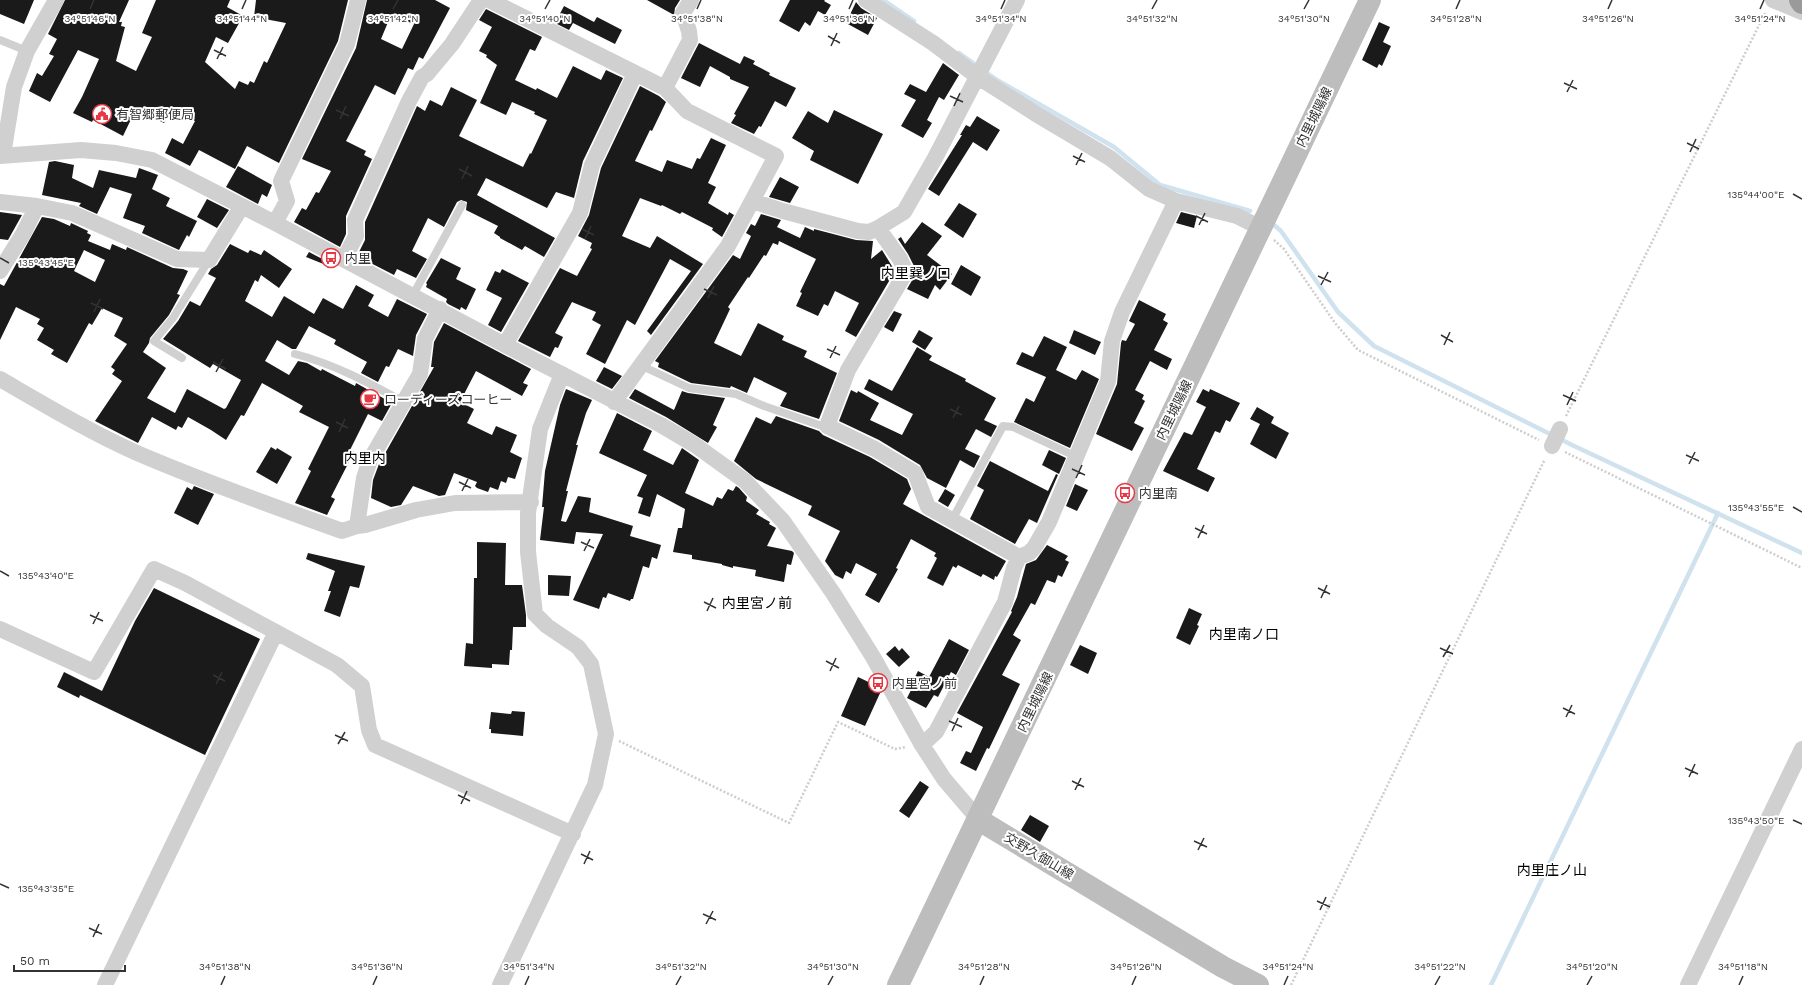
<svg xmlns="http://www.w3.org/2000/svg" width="1802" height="985" font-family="'Work Sans','Noto Sans JP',sans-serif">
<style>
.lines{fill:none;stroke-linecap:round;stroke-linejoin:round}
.stream{stroke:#cfe2ee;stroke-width:4.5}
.building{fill:#1a1a1a;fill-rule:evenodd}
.path{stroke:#cdcdcd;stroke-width:2.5;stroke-dasharray:2 2;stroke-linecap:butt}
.lane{stroke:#d0d0d0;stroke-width:8}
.street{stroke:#d0d0d0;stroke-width:16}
.secondary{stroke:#bdbdbd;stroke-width:22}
.highway{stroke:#9a9a9a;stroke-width:22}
.ticks{fill:none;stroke:#333;stroke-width:1.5}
.labels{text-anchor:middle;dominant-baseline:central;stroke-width:4;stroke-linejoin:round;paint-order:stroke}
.poi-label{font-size:13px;fill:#333;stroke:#fff;text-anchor:start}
.street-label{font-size:13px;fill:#333;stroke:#fff}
.neighbourhood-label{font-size:14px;fill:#000;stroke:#fff}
.ticks-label{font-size:10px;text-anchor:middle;fill:#333;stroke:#fff;stroke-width:4;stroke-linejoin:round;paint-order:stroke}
</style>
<rect width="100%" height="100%" fill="#fff"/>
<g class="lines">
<path class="stream" d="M883,0L914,21
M959,53L997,80L1114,147L1160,185L1250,211
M1274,225L1281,231L1338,312L1374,346L1572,445L1802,553
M1491,985L1718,513"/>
</g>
<path class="building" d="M0,0H34L24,24L0,14Z
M65,0H129L119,22H122L121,26L125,27L116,61L136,71L152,37L142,33L156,0H230L227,7L243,16L228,43L216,37L205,62L235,89L239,81L248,85L250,81L254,83L264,61L267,63L286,23L254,17L256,0H348L338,41L279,163L247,146L235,169L199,150L190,166L165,153L172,138L183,144L195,121L172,109L164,123L136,109L123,136L93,120L92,122L73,113L82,97L99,59L78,50L50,102L29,91L37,73L42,76L54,56L49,54L57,39L48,34Z
M367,0H435L450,8L423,59L419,57L413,70L408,68L395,95L375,85L346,141L366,151L364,155L372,159L346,216V234L340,247L294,222L302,208L306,210L316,192L319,193L331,171L302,159L356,48ZM391,15L414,24L402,49L381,39Z
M647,0H680L675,8L674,15Z
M790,0H825L824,1L831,5L825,15L818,11L810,26L805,22L799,32L779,21Z
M856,2L861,8L877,18L868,35L846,23Z
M564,6L594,22L597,17L622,30L615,44L573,23L569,30L555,23Z
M486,9L542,37L535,51L530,49L515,80L536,90L537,88L557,98L573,66L601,80L606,70L623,78L583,161L574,198L556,192L547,208L486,178L477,195L555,238L544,257L525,246L522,250L500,238V237L494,233L498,226L466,210L467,202L461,200L457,202L444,227L428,218L412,251L427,259L416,278L397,269L394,275L357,256L365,240V222L417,106L425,111L430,100L442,106L451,87L477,100L459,136L523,167L530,153L531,154L547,120L534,114L535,112L512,102L506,115L480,103L497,65L486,57L487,55L479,51L492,27L479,20Z
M1379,22L1390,27L1383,42L1391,46L1382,66L1379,64L1377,68L1362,60Z
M699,43L740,64L744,56L755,61L753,64L770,73L769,75L796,88L786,107L775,101L761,127L759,126L754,134L731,123L736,115L734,114L749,87L730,79V77L710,66L700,87L681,78Z
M943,63L959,75L944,100L939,97L927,120L932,123L923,138L901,126L916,100L904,94L910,84L926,92Z
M640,86L659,96L666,102L652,131L650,130L635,161L662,172L667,160L692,169L697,158L700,159L711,138L726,145L708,183L716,187L708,203L728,215L729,212L734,215L722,237L712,230L713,228L682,212L680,214L662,205L661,206L640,198L622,236L650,248L657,236L703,264L651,335L647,331L691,271L670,259L635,325L627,320L605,364L586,354L601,325L592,320L596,312L572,302L555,333L563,337L558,348L555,347L550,357L518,341L560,268L577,276L592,249L590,248L592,243L578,236L589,215L601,168Z
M834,110L883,134L858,184L810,160L814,151L792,138L808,111L828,123Z
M977,116L1000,130L987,151L973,142L939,196L928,189L962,135H960L966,125L970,127Z
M55,161L74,165L72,178L93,188L99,170L136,178L139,168L158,175L152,189L170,198L166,206L197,221L189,237L187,235L179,250L142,233L145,226L123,218L132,194L110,187L97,214L79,206L81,203L42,195L49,162Z
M238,166L272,185L267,197L262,194L258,204L226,187Z
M780,177L799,187L790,203L769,197Z
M207,199L229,210L217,228L197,217Z
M959,203L977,214L963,238L944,225Z
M0,212L22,215L8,240L0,239Z
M1181,212L1197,216L1194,228L1176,223Z
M761,214L781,220L777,227L800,238L805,227L814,231V229L856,240L873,241L871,259L882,250L895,271L856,337L845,331L859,303L835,291L828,306L824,304L818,316L796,306L802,293L800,292L816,259L779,241L778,245L773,243L766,256L764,255L749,278L748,277L728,307L730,309L714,343L741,356L758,323L784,336L782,340L807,351L804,357L837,373L819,419L780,406L787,393L754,377L747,393L731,386L730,388L691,383L658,367L659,363L655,361L733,255L740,259L751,236L746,233L751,224L755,226Z
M42,217L54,219L70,226L71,223L88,231L87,233L91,235L88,241L110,250L112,244L126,250L127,247L173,268L183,269L188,271L177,294L180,295L169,315L150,338L149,343L143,352L166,368L147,398L175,413L187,389L224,409L226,408L241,380L213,364L210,368L163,339L178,321L190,301L200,306L216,278L208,274L211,269L217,265L230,244L248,253L250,250L261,255L264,250L292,269L279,288L261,275L258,282L255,280L245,301L272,317L284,296L314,314L323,298L343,309L356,285L374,295L368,306L388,317L397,299L427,314L416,335L413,356L398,349L389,367L386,366L378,382L361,373L367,362L334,344L336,340L309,326L296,349H292L277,340L265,361L289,375L298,361L307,363L321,371L322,369L355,386L356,383L392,403L382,421L368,414L350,450L354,452L331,497L335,499L327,515L295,503L311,471L308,469L329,427L299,412L303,406L262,383L244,416L241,415L226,440L211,430L188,417L182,428L178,426L176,430L152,417L138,443L95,421L122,381L112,374L115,370L111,367L127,344L114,336L123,318L102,308L92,325L89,323L67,363L51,354L54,350L37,340L44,328L37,324L40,319L16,307L0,340V284L4,286ZM84,250L105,260L95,282L74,271Z
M922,222L942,236L927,255L952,274L940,290L935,285L928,299L907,289L914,277L915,268L908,254L898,239L901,237L905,244Z
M309,252L328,262L326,265L306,257Z
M441,258L461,268L456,279L476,289L466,310L461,307L460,310L448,304L446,302L447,299L426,287L427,284L426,283Z
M961,265L981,277L971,296L951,284Z
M502,269L529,283L501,332L488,325L502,298L486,290L495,271L500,273Z
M1139,300L1166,314L1163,320L1168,323L1154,350L1172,359L1167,370L1150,361L1135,390L1144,395L1142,399L1145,401L1134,423L1144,428L1132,451L1096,434L1117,384L1121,343L1122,340L1126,341L1135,324L1129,321Z
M894,311L902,314L893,332L884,327Z
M444,323L531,369L523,383L528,385L522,396L476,371L460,402L474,409L467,423L492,435L496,426L517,435L510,452L522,458L515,479L508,477L506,483L501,481L498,490L490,487L488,492L477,488L475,486L477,482L454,473L445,495L439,496L413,486L401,505L391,507L371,498L373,480L379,464L434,367H431L434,342Z
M919,330L933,338L925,350L912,342Z
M1074,330L1101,342L1095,355L1069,343Z
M1044,336L1067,347L1056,370L1076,380L1082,370L1099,379L1070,448L1014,422L1026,398L1034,402L1046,377L1016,364L1022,352L1033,357Z
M917,347L932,356L929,360L966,379L965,381L996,398L984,420L997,426L991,437L976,429L965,449L980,456L974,468L960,460L946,488L927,478L920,465L879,440L839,421L851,390L857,393L858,391L879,403L870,420L902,435L913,414L864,389L869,379L892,391Z
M604,367L622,376L612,389L596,381Z
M566,389L592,400L586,413L576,445H578L566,491H568L561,521L566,522L578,496L591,498L589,512L633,526L630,536L661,545L657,559L652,557L649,568L643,566L633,599H631L630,601L608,593L606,598L603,597L599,609L573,600L603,534L576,532L574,544L540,540L544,507H542L545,471L560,405Z
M635,389L674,410L682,391L688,393L725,398L713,425L717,427L708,443L666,417L629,398Z
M1203,389L1209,392L1210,389L1240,403L1230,422L1226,420L1220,433L1215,431L1197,469L1215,478L1208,492L1163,471L1184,432L1192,435L1206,407L1196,402Z
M1257,407L1274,417L1271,423L1289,433L1276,459L1250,444L1260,424L1250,419Z
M617,413L652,431L643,450L673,465L682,448L699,460L685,493L713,506L717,497L722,499L728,489L733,491L736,486L739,488L747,497L746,501L759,510L756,514L770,522L769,524L776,528L767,546L792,551L794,553L791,565L787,564L784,582L755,576L756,570L733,566V568L722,565V564L692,559V555L673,552L678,528H682L685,509L657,494L650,517L638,513L643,498L637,496L647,475L599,453Z
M776,416L819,431L823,435L870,457L907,479L911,489L903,504L1006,561L997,577L995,576L994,580L983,574L981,577L958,565L956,568L953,566L943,586L927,578L937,558L934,556L936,553L911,539L896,568L898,569L879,603L865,595L877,574L856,563L851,574L846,571L843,579L835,575L825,561L840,531L808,515L812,506L756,479L734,461L756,417L771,424Z
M271,447L276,450L277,448L292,457L277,484L256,472Z
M1049,450L1066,458L1059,474L1042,465Z
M990,461L1048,491L1056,474L1058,475L1037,523L1029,519L1015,544L970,519L984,490L977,486Z
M1075,484L1088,490L1077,511L1066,506Z
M194,486L214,494L198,525L174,513L187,487L192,490Z
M945,489L955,495L948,507L938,501Z
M477,542L506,543L505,585H522L526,615V627H513L512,650H510L509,665L492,664V668L464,666L466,643L473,644L474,578H477Z
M1047,545L1068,556L1065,560L1069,562L1062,577L1058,575L1055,583L1047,580L1035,605L1031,603L1013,635L1021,640L1002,675L1020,684L989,749L987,748L976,771L960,763L966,751L971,753L983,727L957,713L1012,612L1011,611L1017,597L1026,564L1036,560Z
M308,553L365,566L359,588L350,586L340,617L324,611L331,591H328L335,571L306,559Z
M548,575L571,576L569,596L548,595Z
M154,588L260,639L205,755L80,695L79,698L57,687L64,672L102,691L135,621Z
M1189,608L1202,614L1197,625L1199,626L1190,645L1176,638Z
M949,639L969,650L956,675L951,672L938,697L934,695L926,708L907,698L912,688L910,687L918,671L929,677Z
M1080,645L1097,653L1088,674L1070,665Z
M895,646L899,651L902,648L910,657L899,667L886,654Z
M858,677L877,686L876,689L881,691L865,726L841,716Z
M512,711L525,712L523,736L491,733V729H489L491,712L511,714Z
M920,781L929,787L909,818L899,811Z
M1030,815L1049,826L1040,842L1021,830Z"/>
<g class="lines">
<path class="path" d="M1274,240L1284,249L1335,323L1358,350L1539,440
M1566,416L1765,13
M1565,452L1802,568
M619,741L789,823L838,722L895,749L906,747
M1291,985L1545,459"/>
<path class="lane" d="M0,40L27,51
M413,295L462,205
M295,354C334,364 369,383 404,402
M182,358L154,341L173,318L209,260
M640,365L689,388L736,394L764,406L822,426H827
M952,520L1003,426L1013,427L1077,457"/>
<path class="street" d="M489,0L665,88L687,111L776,156L728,246L614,402
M866,0L933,43L978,77L1036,114L1110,158L1149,189L1176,201L1237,216L1261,228
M1773,0L1802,12
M665,88L690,40L689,31L683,13L691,0
M3,155L14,87L27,51L56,0
M0,156L81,150L116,153L152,160L275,223L505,345L661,425L695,445L745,481L783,521L833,593L873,657L922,745L944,779L979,820
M752,201L783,211L858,231L869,232L878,228L904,212L935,158L1017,0
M0,202L37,206L72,213L177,259L209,260L242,206
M275,223L287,201L281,181L347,44L358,0
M878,228L900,259L906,272L848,370L827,426L875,449L915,473L928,507L1019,557
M344,259L356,236L355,220L409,101L422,77L427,74L452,44L481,0
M0,271L23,234L37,206
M440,309L425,339L420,374L370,460L364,478L357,526L365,525L416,510L455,503L531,502
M505,345L580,213L592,165L635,74
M0,379C45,405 90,432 137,453C204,482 273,506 342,531L357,526
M1552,446L1560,429
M0,629L94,672L154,569L185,583L337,665L362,686L369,730L375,745L573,834
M922,745L936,732L1005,602L1014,568L1019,557L1029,553L1034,548L1049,522L1108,381L1112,341L1122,312L1176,201
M105,985L276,632
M500,985L595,785L606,734L591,664L578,647L547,626L535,614L528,552V513L540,429L562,374
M1688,985L1802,749"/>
<path class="secondary" d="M979,820L1223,967L1258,985
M898,985L1370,0"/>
<path class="highway" d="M1800,0L1802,3"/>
</g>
<path class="ticks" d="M90,9L94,0M242,9L246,0M393,9L398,0M545,9L550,0M697,9L701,0M849,9L853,0M1001,9L1005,0M1152,9L1157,0M1304,9L1309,0M1456,9L1460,0M1608,9L1612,0M1760,9L1764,0M828,36L840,43M831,46L837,33M214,50L226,56M217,59L223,47M1564,83L1577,89M1567,92L1573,80M950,96L963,102M954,106L960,93M336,110L349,116M340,119L346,106M1687,143L1699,149M1690,152L1696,139M1073,156L1085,162M1076,165L1082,153M459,169L472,176M462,179L468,166M1793,194L1802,199M1196,216L1208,222M1199,225L1205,213M582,229L594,235M585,239L591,226M0,258L9,263M1318,276L1331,282M1321,285L1328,272M704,289L717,295M708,298L714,286M91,303L103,309M94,312L100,299M1441,335L1453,342M1444,345L1450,332M827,349L840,355M830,358L836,346M213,362L226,369M216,372L223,359M1563,395L1576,401M1567,405L1573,392M950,409L962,415M953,418L959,406M336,422L348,428M339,432L345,419M1686,455L1699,461M1689,464L1695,452M1072,469L1085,475M1076,478L1082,465M459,482L471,488M462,491L468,479M1793,507L1802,512M1195,528L1207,534M1198,538L1204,525M581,542L594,548M584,551L590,539M0,571L9,576M1318,588L1330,594M1321,598L1327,585M704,602L716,608M707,611L713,598M90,615L103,621M93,624L99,612M1440,648L1453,654M1443,657L1450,645M826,661L839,668M830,671L836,658M213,675L225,681M216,684L222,672M1563,708L1575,714M1566,717L1572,705M949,721L962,727M952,731L958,718M335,735L348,741M338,744L345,732M1685,768L1698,774M1689,777L1695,764M1072,781L1084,787M1075,790L1081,778M458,795L470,801M461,804L467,791M1793,820L1802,824M1194,841L1207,847M1198,850L1204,838M581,854L593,860M584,864L590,851M0,884L9,888M1317,901L1330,907M1320,910L1326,897M703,914L716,920M706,924L713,911M89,928L102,934M93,937L99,924M221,985L225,976M373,985L377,976M525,985L529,976M676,985L681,976M828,985L833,976M980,985L984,976M1132,985L1136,976M1284,985L1288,976M1435,985L1440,976M1587,985L1592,976M1739,985L1743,976"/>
<defs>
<g id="civic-ring" transform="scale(1)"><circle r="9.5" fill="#fff" stroke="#e63946" stroke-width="1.5"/><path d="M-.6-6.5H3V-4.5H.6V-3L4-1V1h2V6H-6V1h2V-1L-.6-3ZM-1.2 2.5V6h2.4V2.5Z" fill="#e63946"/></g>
<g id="bus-ring" transform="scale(1)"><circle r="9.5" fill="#fff" stroke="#e63946" stroke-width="1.5"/><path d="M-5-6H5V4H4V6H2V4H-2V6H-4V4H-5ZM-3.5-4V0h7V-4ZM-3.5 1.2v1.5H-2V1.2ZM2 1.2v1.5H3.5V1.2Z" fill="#e63946"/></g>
<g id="cafe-ring" transform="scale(1)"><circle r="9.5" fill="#fff" stroke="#e63946" stroke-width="1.5"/><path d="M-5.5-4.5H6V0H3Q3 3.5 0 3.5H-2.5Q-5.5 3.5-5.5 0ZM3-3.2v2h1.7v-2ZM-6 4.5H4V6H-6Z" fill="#e63946"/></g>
</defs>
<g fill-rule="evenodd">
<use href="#civic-ring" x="102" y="114"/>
<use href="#bus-ring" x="331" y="258"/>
<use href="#cafe-ring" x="370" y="399"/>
<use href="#bus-ring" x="1125" y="493"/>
<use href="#bus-ring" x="878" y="683"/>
</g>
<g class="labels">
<g class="poi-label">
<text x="116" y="114">有智郷郵便局</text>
<text x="345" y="258">内里</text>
<text x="384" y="399">ローディーズコーヒー</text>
<text x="1139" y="493">内里南</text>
<text x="892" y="683">内里宮ノ前</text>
</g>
<g class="street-label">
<text transform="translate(1314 117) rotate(-64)">内里城陽線</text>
<text transform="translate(1174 410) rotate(-64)">内里城陽線</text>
<text transform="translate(1035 702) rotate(-64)">内里城陽線</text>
<text transform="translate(1039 856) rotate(31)">交野久御山線</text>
</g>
<g class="neighbourhood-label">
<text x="916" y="273">内里巽ノ口</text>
<text x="365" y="458">内里内</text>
<text x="757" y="603">内里宮ノ前</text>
<text x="1244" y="634">内里南ノ口</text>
<text x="1552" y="870">内里庄ノ山</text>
</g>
</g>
<g class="ticks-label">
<text x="90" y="22">34°51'46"N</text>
<text x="242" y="22">34°51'44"N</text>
<text x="393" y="22">34°51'42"N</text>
<text x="545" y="22">34°51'40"N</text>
<text x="697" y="22">34°51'38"N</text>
<text x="849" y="22">34°51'36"N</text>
<text x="1001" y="22">34°51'34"N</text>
<text x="1152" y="22">34°51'32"N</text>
<text x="1304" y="22">34°51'30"N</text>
<text x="1456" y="22">34°51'28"N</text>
<text x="1608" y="22">34°51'26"N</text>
<text x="1760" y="22">34°51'24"N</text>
<text x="1756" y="198">135°44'00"E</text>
<text x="46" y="266">135°43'45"E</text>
<text x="1756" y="511">135°43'55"E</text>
<text x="46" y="579">135°43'40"E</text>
<text x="1756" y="824">135°43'50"E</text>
<text x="46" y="892">135°43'35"E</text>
<text x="225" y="970">34°51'38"N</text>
<text x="377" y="970">34°51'36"N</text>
<text x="529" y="970">34°51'34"N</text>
<text x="681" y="970">34°51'32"N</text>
<text x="833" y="970">34°51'30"N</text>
<text x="984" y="970">34°51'28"N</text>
<text x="1136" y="970">34°51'26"N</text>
<text x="1288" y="970">34°51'24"N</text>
<text x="1440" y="970">34°51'22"N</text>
<text x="1592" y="970">34°51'20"N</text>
<text x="1743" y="970">34°51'18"N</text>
</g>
<path d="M14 965v6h111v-6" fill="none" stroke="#333333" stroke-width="2"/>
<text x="20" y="965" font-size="12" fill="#333333" stroke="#ffffff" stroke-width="3" paint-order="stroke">50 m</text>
</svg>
